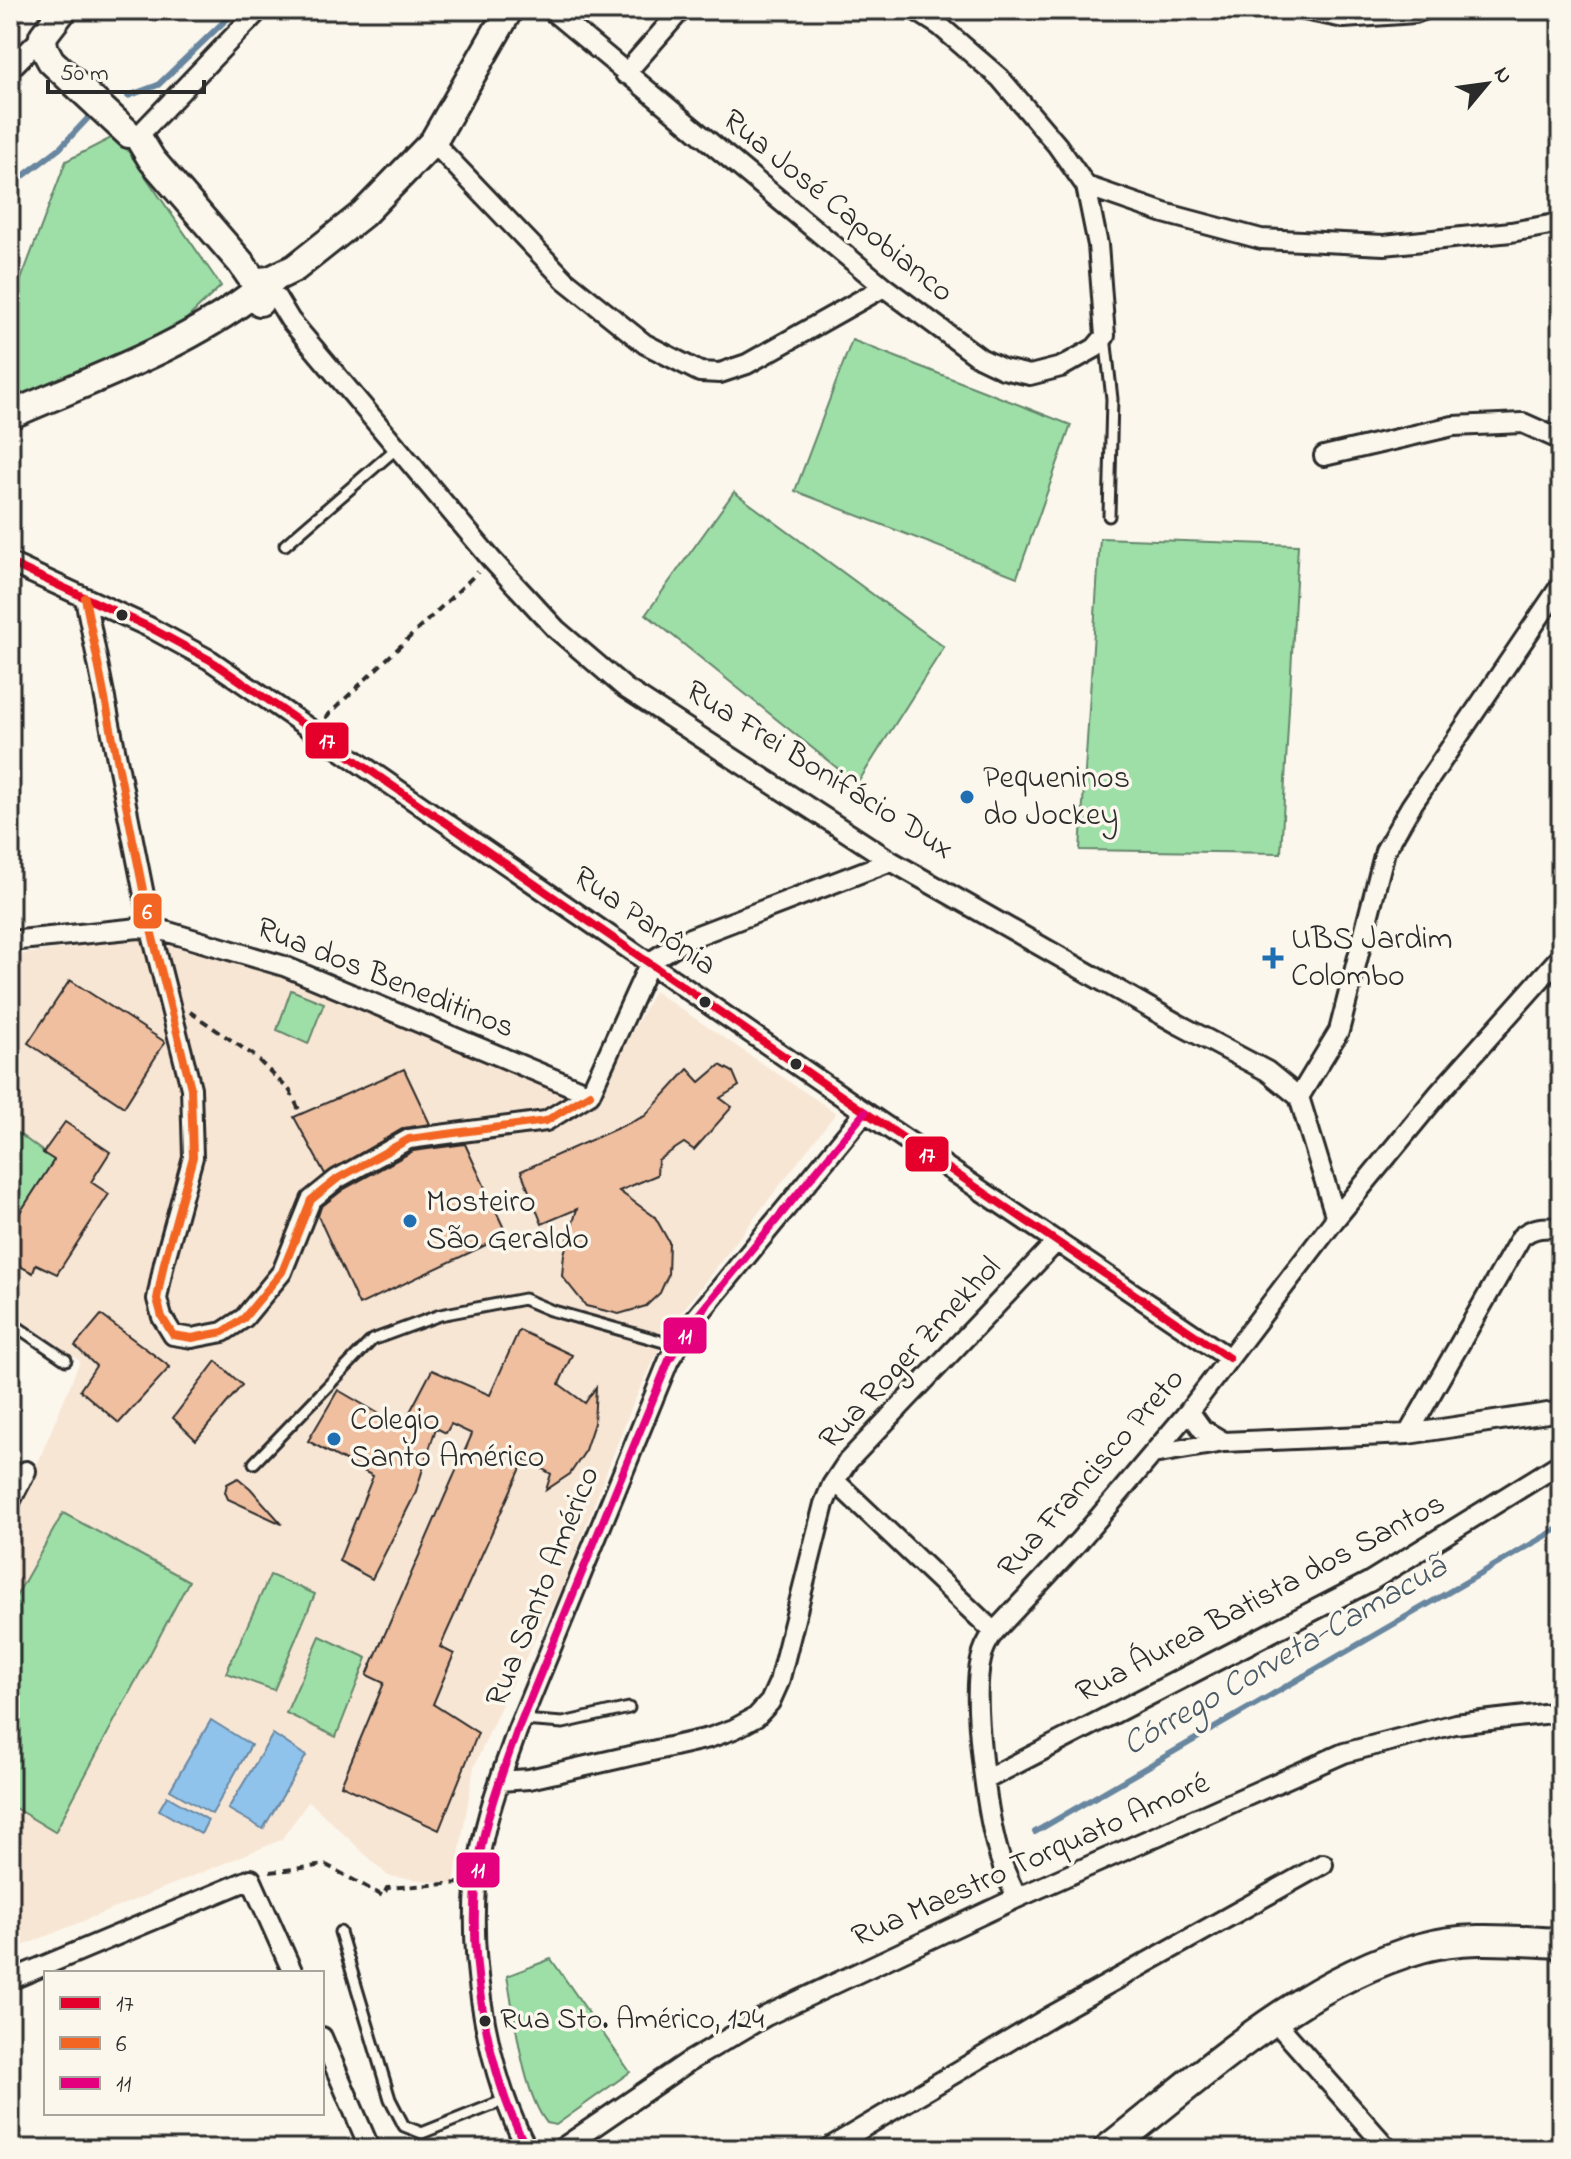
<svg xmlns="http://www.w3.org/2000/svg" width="1571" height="2159" font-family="'Indie Flower',sans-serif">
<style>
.built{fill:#f8e6d5}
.green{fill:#9edfa8;stroke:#64856a;stroke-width:2}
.water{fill:#8fc3ec;stroke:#67869f;stroke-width:2}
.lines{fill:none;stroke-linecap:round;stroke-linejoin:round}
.stream{stroke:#67869f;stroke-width:6}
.building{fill:#f0bfa0;stroke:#2b2b2b;stroke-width:2}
.lane-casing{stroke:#2b2b2b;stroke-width:15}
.street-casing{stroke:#2b2b2b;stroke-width:24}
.secondary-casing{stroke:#2b2b2b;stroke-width:32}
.primary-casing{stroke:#2b2b2b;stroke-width:34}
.path{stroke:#2b2b2b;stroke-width:4;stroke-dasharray:8 6;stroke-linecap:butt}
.lane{stroke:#fbf7ec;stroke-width:9}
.street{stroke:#fbf7ec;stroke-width:18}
.secondary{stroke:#fbf7ec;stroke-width:26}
.primary{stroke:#fbf7ec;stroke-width:28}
.bus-1-casing{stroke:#fbf7ec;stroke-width:14}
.bus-2-casing{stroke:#fbf7ec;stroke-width:14}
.bus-3-casing{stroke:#fbf7ec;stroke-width:14}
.bus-1{stroke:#e4002b;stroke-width:8}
.bus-2{stroke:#f26522;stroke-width:8}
.bus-3{stroke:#e5007d;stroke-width:8}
.bus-dot{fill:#2b2b2b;stroke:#fbf7ec;stroke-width:3}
.poi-dot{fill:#1f6fb2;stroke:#fbf7ec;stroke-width:3}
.labels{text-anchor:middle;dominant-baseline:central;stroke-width:7;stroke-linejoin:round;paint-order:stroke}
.bus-label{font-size:30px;fill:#2b2b2b;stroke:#fbf7ec;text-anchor:start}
.street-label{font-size:32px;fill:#2b2b2b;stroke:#fbf7ec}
.poi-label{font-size:32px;fill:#2b2b2b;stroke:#fbf7ec;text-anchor:start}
.water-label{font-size:34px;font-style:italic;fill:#495965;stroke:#fbf7ec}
.line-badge{stroke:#fbf7ec;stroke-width:3}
.badge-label{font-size:22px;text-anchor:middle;font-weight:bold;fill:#fff}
</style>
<rect width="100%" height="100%" fill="#fbf7ec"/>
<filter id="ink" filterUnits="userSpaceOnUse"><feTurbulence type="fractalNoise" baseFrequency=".0125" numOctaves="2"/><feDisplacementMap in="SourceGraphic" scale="16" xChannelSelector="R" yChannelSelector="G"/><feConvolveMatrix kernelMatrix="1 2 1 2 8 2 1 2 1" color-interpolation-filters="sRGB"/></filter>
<g filter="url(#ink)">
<path class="built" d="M148,936L282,975L585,1104L602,1089L654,991L836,1113L670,1327L632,1406L562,1588L505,1697L474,1767L454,1884L388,1876L309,1801L281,1840L10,1951V1520L34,1472L80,1361L10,1312V956Z"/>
<path class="green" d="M117,135L221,286L175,330L10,404V269L19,285L66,161Z
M852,340L1071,425L1017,577L795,491Z
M734,492L944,647L857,784L646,614Z
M1100,538L1298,545L1281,853L1080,850Z
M291,990L324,1003L308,1044L277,1030Z
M18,1133L54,1160L10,1228V1145Z
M63,1513L189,1581L55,1832L10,1805V1607Z
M270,1575L315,1594L274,1690L226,1673Z
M320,1636L367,1658L336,1737L286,1713Z
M551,1959L630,2072L556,2125L547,2123C522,2092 515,2016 507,1976Z"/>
<path class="water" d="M211,1720L251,1745L212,1814L170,1790Z
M273,1734L306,1756L263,1829L228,1809Z
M167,1796L208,1820L201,1834L159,1810Z"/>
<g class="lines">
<path class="stream" d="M128,96L158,85L236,10
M10,186L60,148L89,117
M1035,1832L1561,1527"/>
</g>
<path class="building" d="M70,980L165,1042L124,1107L28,1043Z
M720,1065L733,1072L739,1086L720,1098L732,1107L694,1150L684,1143L658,1160L657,1175L619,1191L655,1217L669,1242L668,1275L660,1293L646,1306L619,1314L586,1306L562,1276L564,1254L577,1209L542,1224L521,1171L645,1116L688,1069L700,1082Z
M404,1069L430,1124L404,1128L325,1174L294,1117Z
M65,1122L110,1152L91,1182L109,1194L57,1274L36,1264L33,1273L10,1261V1228L54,1160L43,1153Z
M465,1144L507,1235L359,1305L318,1216L321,1207L344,1189L413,1151Z
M101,1315L170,1367L119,1423L80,1390L96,1366L75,1346Z
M519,1330L572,1355L559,1384L585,1403L596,1387L594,1423L584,1453L570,1474L546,1490L551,1474L525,1459L440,1647L454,1654L433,1704L478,1733L439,1830L341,1785L384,1683L367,1675L472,1434L451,1424L446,1433L436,1428L415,1494L372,1579L339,1561L373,1476L308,1441L338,1390L402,1427L432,1370L490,1395Z
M216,1361L242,1385L196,1440L173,1418Z
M238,1478L250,1488L282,1524L228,1499L225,1492L227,1484Z"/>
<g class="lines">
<g class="lane-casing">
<path id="lane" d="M1105,336L1112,399L1109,516
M285,545L398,447
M10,1322L66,1360
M254,1463L372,1340L440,1315L524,1299L550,1310L678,1346
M522,1720L563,1723L629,1708
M340,1932L390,2099L404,2126L422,2133L505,2100"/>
</g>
<g class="street-casing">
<path id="street" d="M551,10L884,287L980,358L1003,369L1030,375L1061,367L1095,348L1105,336L1098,245L1086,186L1057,145L1000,78L940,26L915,10
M1304,10L1344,18L1415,13L1423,10
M10,69L43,36
M625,74L681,10
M140,134L259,10
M433,142L565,280L645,344L700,372L720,373L747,364L884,287
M1086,186L1164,213L1261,239L1384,245L1511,232L1561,223
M276,297L290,320L491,559L556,629L625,688L891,861L1178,1024L1267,1071L1299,1097L1336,1218
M1324,456L1453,426L1523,423L1561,440
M10,563L149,627L210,660L865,1112L1229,1358
M85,598L151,930L191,1088L193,1157L164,1263L157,1299L162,1317L173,1335L192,1338L223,1332L244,1318L282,1272L311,1200L337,1179L409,1139L546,1121L590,1094
M10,941L139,928L165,931L284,966L590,1094L650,962L685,940L891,861
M1299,1097L1339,1031L1385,851L1411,806L1561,585
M1189,1411L1202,1429L1224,1442
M1408,1434L1521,1237C1534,1226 1545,1227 1561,1228
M1153,1454L1224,1442L1408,1434L1561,1411
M835,1481L994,1632
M10,1502L26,1471
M985,1780L1369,1582L1561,1463
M500,1781L529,1779L709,1738L734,1729L756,1717L770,1702L779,1682L824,1504L832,1485L848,1461L1057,1241
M1017,1898C1011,1885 1004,1871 1000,1858C987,1818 971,1699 981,1660C983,1649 988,1640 994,1632L1079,1541L1189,1411L1336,1218L1439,1093L1561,956
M10,1980L251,1879L293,1973
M1274,2020L1388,2149
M322,2037L370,2149
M527,2149C484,2066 464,1941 481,1849C488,1809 504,1769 517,1731L669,1360L695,1319L865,1112
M561,2149L688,2062L766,2016L1017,1898L1344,1753L1455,1724L1561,1712
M827,2149L1051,2016L1323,1864"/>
</g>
<g class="secondary-casing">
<path id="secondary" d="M63,10L43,36L44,48L51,61L129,134
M141,142L152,160L241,263L256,285
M260,302L254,293L259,281L270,280L295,268L363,214L433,142L509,10
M10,415C92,379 183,348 254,293"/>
</g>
<g class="primary-casing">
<path id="primary" d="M1108,2149C1204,2074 1301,1982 1421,1948C1466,1935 1515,1941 1561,1943"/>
</g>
<path class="path" d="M325,718L478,572
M190,1012L253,1055L290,1091L301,1114
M270,1872L326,1865L383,1896L387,1888L460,1883"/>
<use href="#lane" class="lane"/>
<use href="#street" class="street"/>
<use href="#secondary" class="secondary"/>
<use href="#primary" class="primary"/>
<g class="bus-1-casing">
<path id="bus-1" d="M10,563L149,627L210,660L865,1112L1229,1358"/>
</g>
<g class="bus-2-casing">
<path id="bus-2" d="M85,598L151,930L191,1088L193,1157L164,1263L157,1299L162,1317L173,1335L192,1338L223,1332L244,1318L282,1272L311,1200L337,1179L409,1139L546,1121L590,1094"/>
</g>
<g class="bus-3-casing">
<path id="bus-3" d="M527,2149C484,2066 464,1941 481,1849C488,1809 504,1769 517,1731L669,1360L695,1319L865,1112"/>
</g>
<use href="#bus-1" class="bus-1"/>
<use href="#bus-2" class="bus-2"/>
<use href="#bus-3" class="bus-3"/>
</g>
</g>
<g class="bus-dot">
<circle cx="122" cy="615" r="7"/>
<circle cx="705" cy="1002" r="7"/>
<circle cx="796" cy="1064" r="7"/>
<circle cx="485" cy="2021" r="7"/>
</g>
<g class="poi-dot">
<circle cx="967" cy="797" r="8"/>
<path d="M1269 946h8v8h8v8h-8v8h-8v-8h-8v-8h8z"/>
<circle cx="410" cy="1221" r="8"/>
<circle cx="334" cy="1439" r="8"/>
</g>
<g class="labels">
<g class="bus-label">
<text x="500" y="2021">Rua Sto. Américo, 124</text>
</g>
<g class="street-label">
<text transform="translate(837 207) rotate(39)">Rua José Capobianco</text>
<text transform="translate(819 771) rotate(32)">Rua Frei Bonifácio Dux</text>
<text transform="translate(644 922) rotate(35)">Rua Panônia</text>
<text transform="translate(385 979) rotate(22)">Rua dos Beneditinos</text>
<text transform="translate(911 1354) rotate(-47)">Rua Roger Zmekhol</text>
<text transform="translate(1092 1474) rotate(-49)">Rua Francisco Preto</text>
<text transform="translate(544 1587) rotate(-68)">Rua Santo Américo</text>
<text transform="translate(1261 1599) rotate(-28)">Rua Áurea Batista dos Santos</text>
<text transform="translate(1031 1861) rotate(-24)">Rua Maestro Torquato Amoré</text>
</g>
<g class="poi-label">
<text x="983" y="779">Pequeninos<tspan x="983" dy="37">do Jockey</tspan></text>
<text x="1291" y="940">UBS Jardim<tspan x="1291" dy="37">Colombo</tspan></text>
<text x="426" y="1203">Mosteiro<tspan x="426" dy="37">São Geraldo</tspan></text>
<text x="350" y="1421">Colegio<tspan x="350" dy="37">Santo Américo</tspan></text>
</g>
<g class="water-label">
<text transform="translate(1285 1657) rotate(-30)">Córrego Corveta-Camacuã</text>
</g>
</g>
<g class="line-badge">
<rect x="304" y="721" width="46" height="39" rx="8" fill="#e4002b"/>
<rect x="132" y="892" width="31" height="38" rx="8" fill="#f26522"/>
<rect x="904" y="1135" width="46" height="38" rx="8" fill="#e4002b"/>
<rect x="662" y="1316" width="46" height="39" rx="8" fill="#e5007d"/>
<rect x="455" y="1851" width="46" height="38" rx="8" fill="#e5007d"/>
</g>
<g class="badge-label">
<text x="327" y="748">17</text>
<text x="147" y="919">6</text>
<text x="927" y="1162">17</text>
<text x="685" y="1343">11</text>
<text x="478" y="1877">11</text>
</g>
<rect width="1571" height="2159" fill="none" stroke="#fbf7ec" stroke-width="40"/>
<rect x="20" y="20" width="1531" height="2119" fill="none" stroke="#2b2b2b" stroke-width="3" filter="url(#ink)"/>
<rect x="44" y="1971" width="280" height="144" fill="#fbf7ec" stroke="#a8a59f" stroke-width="2"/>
<rect x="60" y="1997" width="40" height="12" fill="#e4002b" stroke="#a8a59f" stroke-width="2"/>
<text x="116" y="2011" font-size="24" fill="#2b2b2b">17</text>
<rect x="60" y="2037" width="40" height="12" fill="#f26522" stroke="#a8a59f" stroke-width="2"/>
<text x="116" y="2051" font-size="24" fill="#2b2b2b">6</text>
<rect x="60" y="2077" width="40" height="12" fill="#e5007d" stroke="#a8a59f" stroke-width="2"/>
<text x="116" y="2091" font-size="24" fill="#2b2b2b">11</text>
<g transform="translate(1487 84) rotate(61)" stroke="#fbf7ec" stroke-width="6" paint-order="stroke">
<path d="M0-6L14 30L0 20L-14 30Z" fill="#2b2b2b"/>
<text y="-12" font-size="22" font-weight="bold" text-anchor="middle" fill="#2b2b2b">N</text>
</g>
<path d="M48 80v12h156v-12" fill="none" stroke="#2b2b2b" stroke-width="4"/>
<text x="60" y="80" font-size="24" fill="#2b2b2b" stroke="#fbf7ec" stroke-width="6" paint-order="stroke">50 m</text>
</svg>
